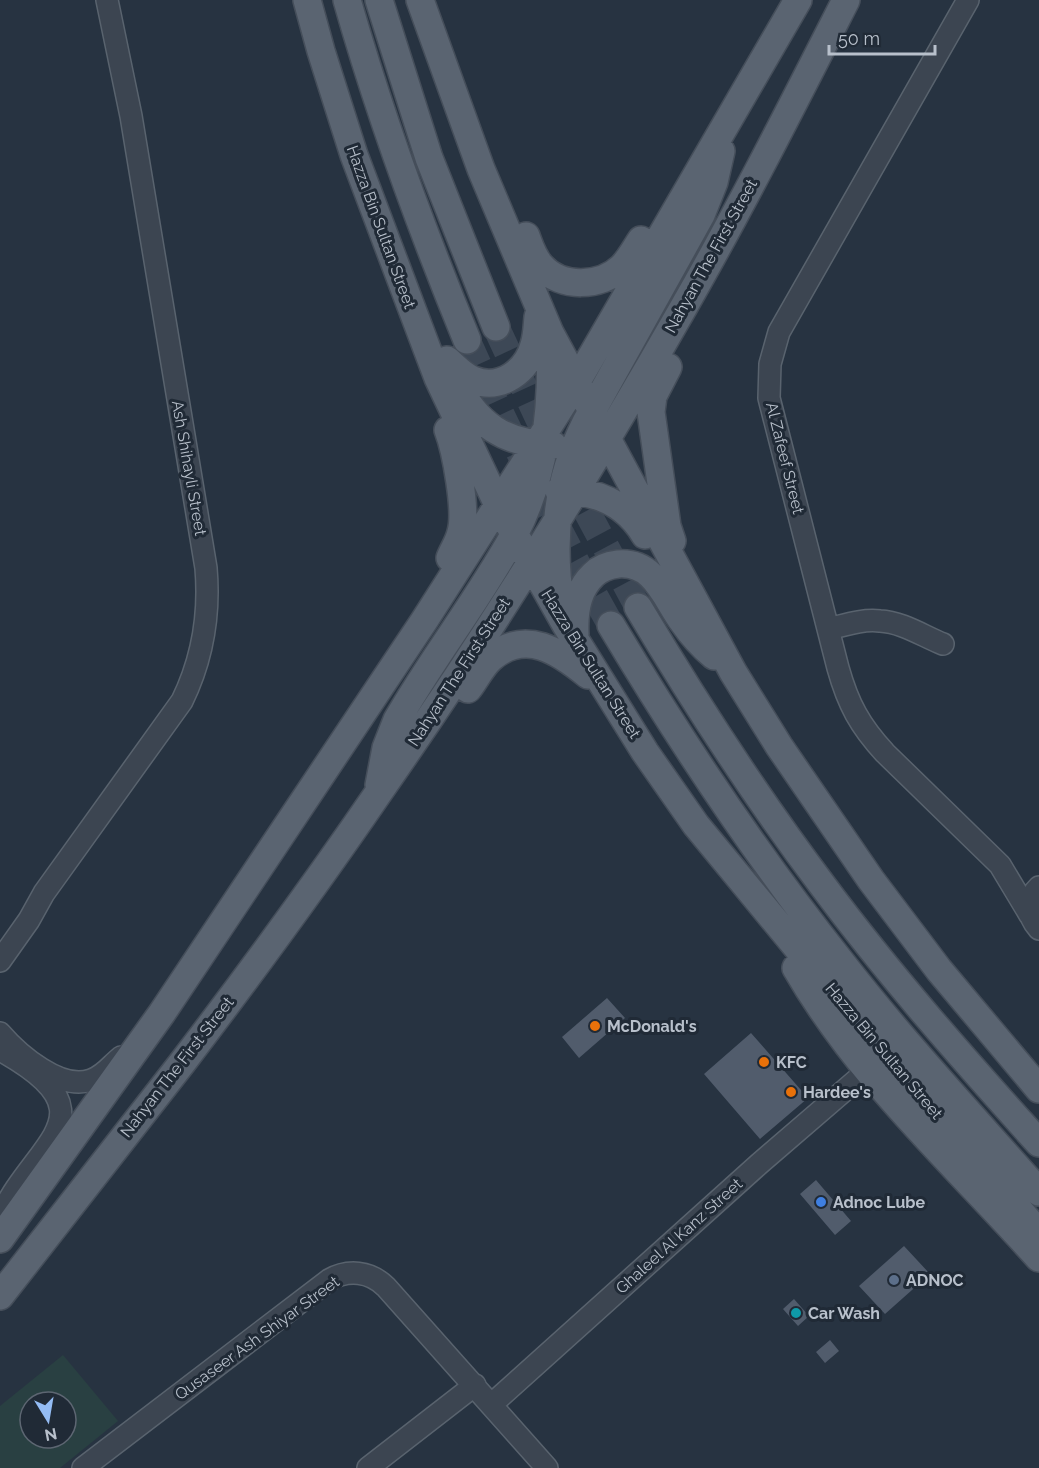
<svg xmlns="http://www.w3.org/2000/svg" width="1039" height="1468" font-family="Raleway,sans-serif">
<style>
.green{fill:#294042;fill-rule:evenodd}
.building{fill:#515c6c}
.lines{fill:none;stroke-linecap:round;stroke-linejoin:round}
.major-tunnel{stroke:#3d4856;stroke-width:27;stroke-dasharray:27 14;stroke-linecap:butt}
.minor-casing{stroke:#59636e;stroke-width:24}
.major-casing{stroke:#454e5a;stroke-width:30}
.minor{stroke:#3c4551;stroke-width:21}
.major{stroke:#5a6471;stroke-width:27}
.food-dot{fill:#e8710a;stroke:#202a36;stroke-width:2}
.shop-dot{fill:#3f7fe0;stroke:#202a36;stroke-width:2}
.service-dot{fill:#5c6f8a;stroke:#202a36;stroke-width:2}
.culture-dot{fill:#0f9aa8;stroke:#202a36;stroke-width:2}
.labels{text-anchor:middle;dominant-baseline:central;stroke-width:6;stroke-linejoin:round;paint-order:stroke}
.street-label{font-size:16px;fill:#b8c0cb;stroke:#202a36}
.poi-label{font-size:16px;font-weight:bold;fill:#b8c0cb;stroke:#202a36;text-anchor:start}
</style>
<rect width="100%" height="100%" fill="#273341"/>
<path class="green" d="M63,1355L118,1421L60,1468H0V1406ZM30,1402H66V1438H30Z"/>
<path class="building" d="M607,998L625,1018L579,1058L562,1037Z
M751,1033L808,1098L760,1139L704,1074Z
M816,1180L851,1221L835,1235L800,1194Z
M904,1246L930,1274L885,1314L859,1286Z
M794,1299L809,1316L798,1326L783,1309Z
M830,1340L839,1351L825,1363L816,1352Z"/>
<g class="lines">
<path class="major-tunnel" d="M496,327L549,441L638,607
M467,340C510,437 558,532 611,625"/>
<g class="minor-casing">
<path id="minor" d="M968,0L779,332L770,364L769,398L838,668C848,704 860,726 885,753L1000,865L1030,915
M828,629C845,625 862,619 880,621C902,622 923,636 943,644
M1039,887C1026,899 1027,916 1039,929
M0,961L29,920L44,893L182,701C203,658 210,615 206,568L131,116L107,0
M0,1033C19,1055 61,1091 91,1080C104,1076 111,1065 121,1057
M0,1050C117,1115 35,1140 0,1217
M492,1404L759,1164L867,1071
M83,1468L329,1280C348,1269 370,1271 386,1287L547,1468
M368,1468L475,1385"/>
</g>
<g class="major-casing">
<path id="major" d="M307,0L321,51L354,155L438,378L498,505L566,625L645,752L696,825L913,1088L1039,1233
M347,0C380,116 421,228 467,340
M379,0L429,158L496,327
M420,0L481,169L550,333L733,672L779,746L871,880L939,970L1039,1089
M526,236C530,247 533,257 541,266C561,289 601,287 622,267C630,259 635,249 641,240
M447,360C455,367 463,376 473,380C501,391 527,371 534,345C537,336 537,326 538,317
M668,367L653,396L651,412L667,526L672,541
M456,382C476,425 505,444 553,445
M448,430C456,451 467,511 461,532C459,542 453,550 450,558
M559,491C595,490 626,503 645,535
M561,605C550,542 557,480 586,422L701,215L714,182L721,151
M638,607C695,703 756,797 823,886C890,976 964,1060 1039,1143
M611,625C681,742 756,855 841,962C903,1042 972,1116 1039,1192
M575,634C574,613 577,590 593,575C600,568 609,565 618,564C655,561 665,598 683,622C692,635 702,646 714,656
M468,689C476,679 481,667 491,658C526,628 560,652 588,675
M379,785L386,748L397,720C433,657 479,599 514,535C545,476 553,406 550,341
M796,968C860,1079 955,1164 1039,1258
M0,1239L162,1013L424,621L576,383L798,0
M0,1296C60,1218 122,1141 182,1063C250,974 316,884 379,792C488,636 588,475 682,310C740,209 793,104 846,0"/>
</g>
<use href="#minor" class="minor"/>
<use href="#major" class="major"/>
</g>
<g class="food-dot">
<circle cx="595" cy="1026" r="6"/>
<circle cx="764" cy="1062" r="6"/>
<circle cx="791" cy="1092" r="6"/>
</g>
<circle class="shop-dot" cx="821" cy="1202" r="6"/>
<circle class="service-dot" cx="894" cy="1280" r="6"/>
<circle class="culture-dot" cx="796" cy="1313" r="6"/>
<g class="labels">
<g class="street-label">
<text transform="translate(381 227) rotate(70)">Hazza Bin Sultan Street</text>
<text transform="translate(711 256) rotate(-61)">Nahyan The First Street</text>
<text transform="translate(785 458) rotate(76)">Al Zafeef Street</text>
<text transform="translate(189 468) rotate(80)">Ash Shihayli Street</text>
<text transform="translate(591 664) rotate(58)">Hazza Bin Sultan Street</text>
<text transform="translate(459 672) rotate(-57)">Nahyan The First Street</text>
<text transform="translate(884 1051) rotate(50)">Hazza Bin Sultan Street</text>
<text transform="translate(177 1067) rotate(-52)">Nahyan The First Street</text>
<text transform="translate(679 1236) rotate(-42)">Ghaleel Al Kanz Street</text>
<text transform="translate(257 1338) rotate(-36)">Qusaseer Ash Shiyar Street</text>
</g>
<g class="poi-label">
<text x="607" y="1026">McDonald's</text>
<text x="776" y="1062">KFC</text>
<text x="803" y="1092">Hardee's</text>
<text x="833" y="1202">Adnoc Lube</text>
<text x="906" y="1280">ADNOC</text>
<text x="808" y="1313">Car Wash</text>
</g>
</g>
<g transform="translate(48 1420) rotate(169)"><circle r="28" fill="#202a36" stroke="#5d6672" stroke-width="1.5"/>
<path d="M0-4.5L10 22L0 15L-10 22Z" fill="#94bcf4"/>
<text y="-9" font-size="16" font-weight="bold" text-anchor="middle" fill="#b8c0cb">N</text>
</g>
<path d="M829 45v9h106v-9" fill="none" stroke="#b8c0cb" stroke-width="3"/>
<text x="838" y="45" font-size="18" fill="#b8c0cb" stroke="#202a36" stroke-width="4.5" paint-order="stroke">50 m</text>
</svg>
